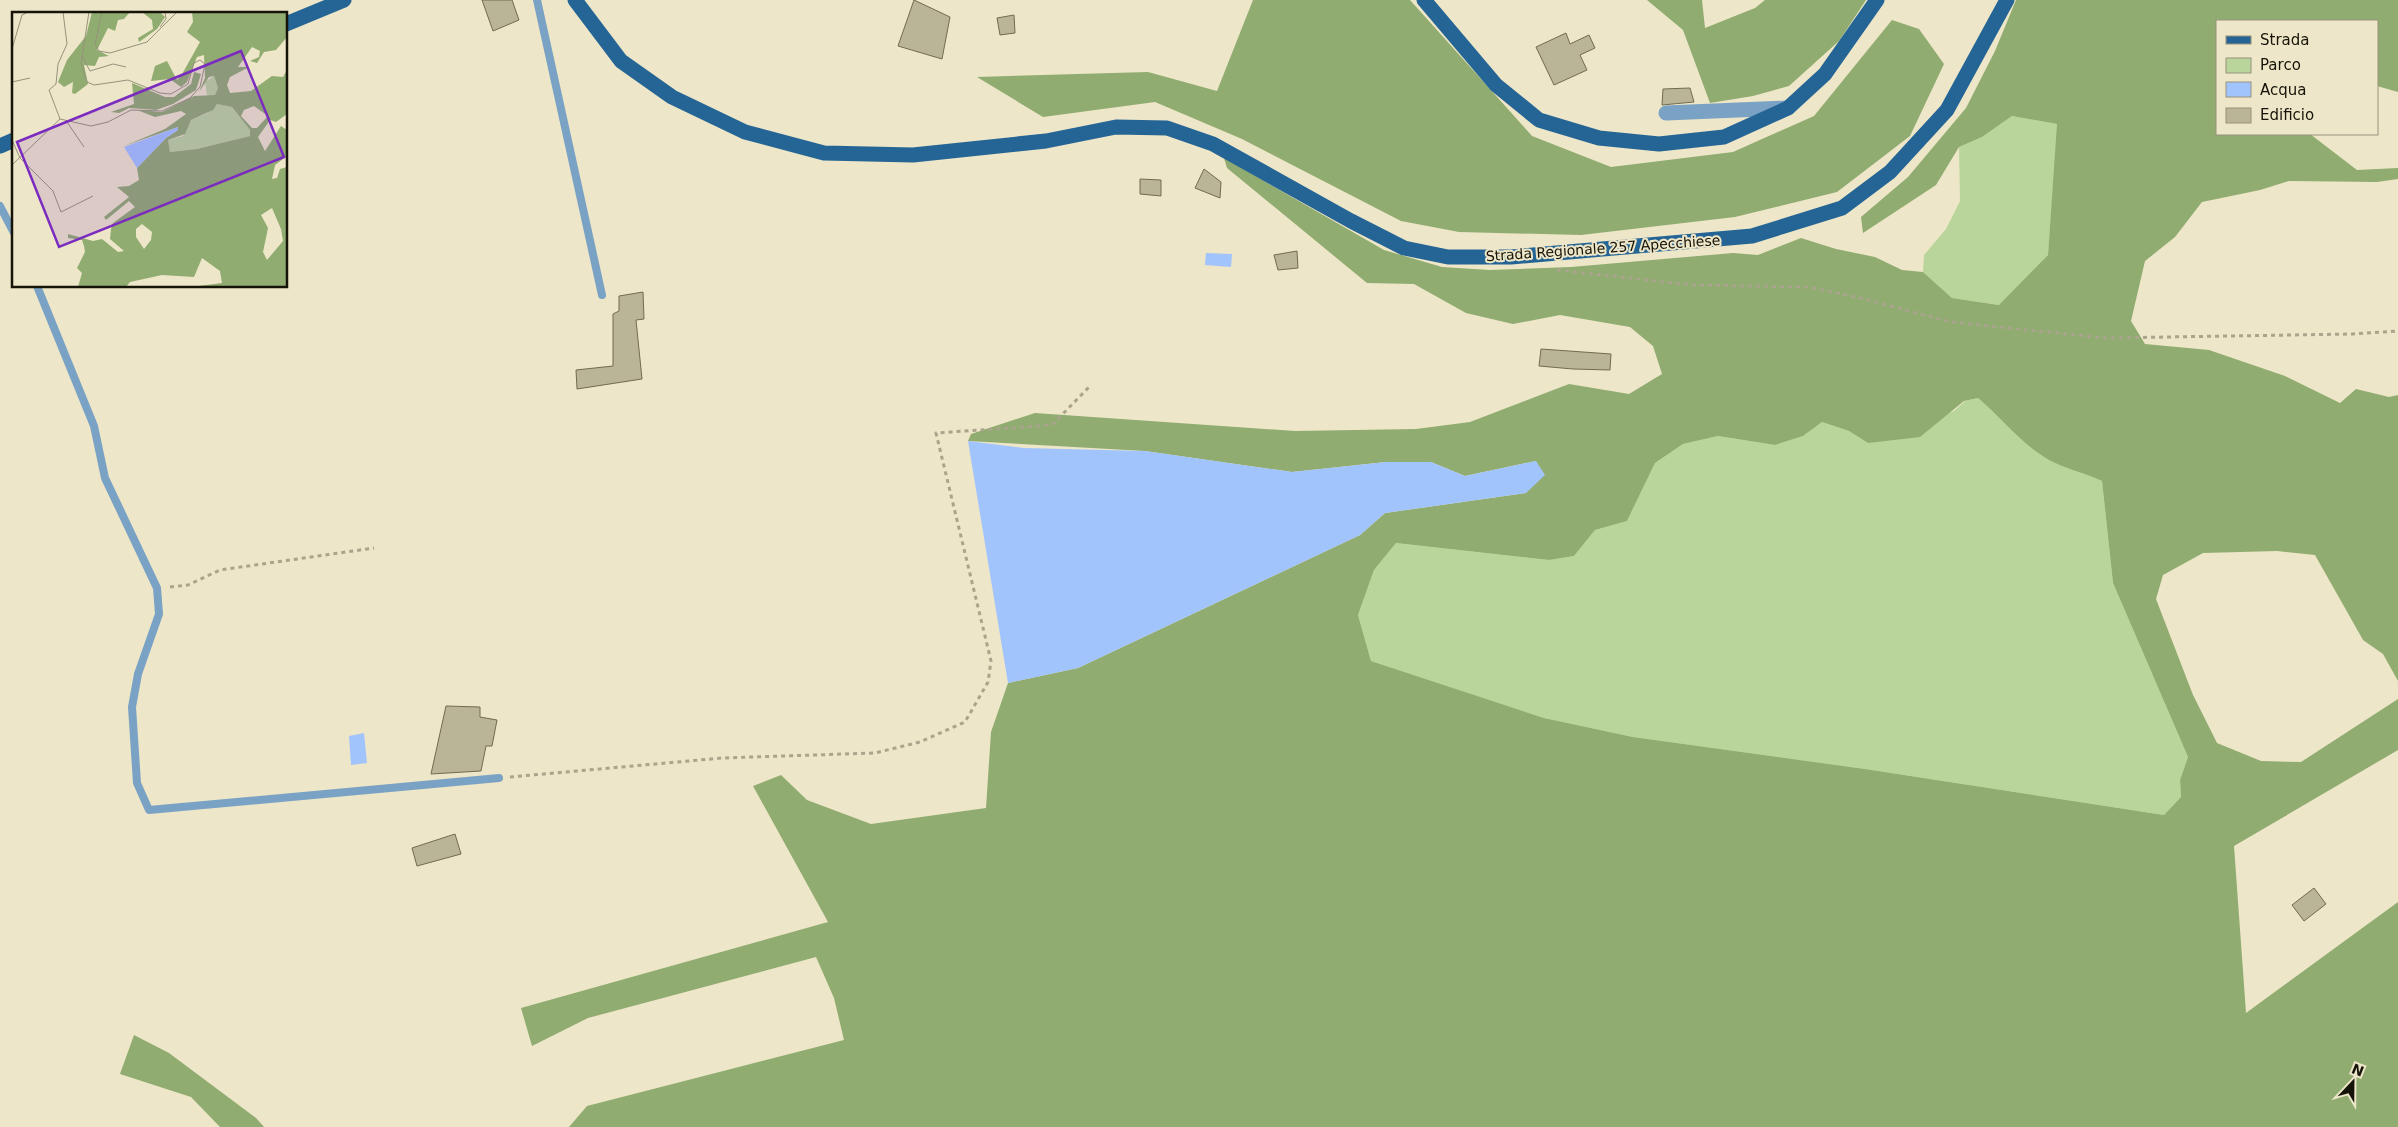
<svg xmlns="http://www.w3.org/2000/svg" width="2398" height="1127" font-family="'DejaVu Sans',sans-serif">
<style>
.green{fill:#bad59b}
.forest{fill:#90ac70;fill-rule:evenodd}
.water{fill:#a2c4fd}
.building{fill:#bbb597;stroke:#716b50}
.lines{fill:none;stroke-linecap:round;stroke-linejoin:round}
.path{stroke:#a9a48c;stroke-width:3;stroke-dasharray:4 4;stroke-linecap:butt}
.lane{stroke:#7aa2c4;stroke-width:8}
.street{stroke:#7aa2c4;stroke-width:15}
.primary{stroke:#256595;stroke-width:15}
.labels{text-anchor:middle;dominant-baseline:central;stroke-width:4;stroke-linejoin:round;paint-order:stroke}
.street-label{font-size:14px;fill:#161409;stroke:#ede6c8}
.inset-road{fill:none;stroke:#97927c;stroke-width:1}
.view{fill:#7b2cbf;fill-opacity:0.15;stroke:#7b2cbf;stroke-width:2.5}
.inset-edge{fill:none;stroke:#161409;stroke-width:2.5}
</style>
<rect width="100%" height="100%" fill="#ede6c8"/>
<path class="green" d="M2012,116L2058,124L2048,255L2000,305L1952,298L1923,272L1924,255L1946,229L1960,201L1959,147L1982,137Z
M1978,398C2004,420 2024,448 2055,463C2070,470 2087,474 2102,481L2113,583L2188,757L2180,780L2181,797L2164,815L1865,769L1633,737L1544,718L1371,661L1358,615L1374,570L1396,543L1549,560L1574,556L1595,530L1627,521L1655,463L1683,444L1718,436L1775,445L1803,436L1822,422L1849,431L1868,443L1954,411L1965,401Z"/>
<path class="forest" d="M1253,0H1410L1532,136L1611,167L1733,152L1814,116L1892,20L1919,29L1944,64L1910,136L1837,192L1735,217L1581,235L1459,232L1401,221L1242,139L1155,102L1043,117L977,77L1148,72L1217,91Z
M1647,0H1702L1705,28L1755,8L1765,0H1866L1839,41L1789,86L1753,96L1710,103L1683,30Z
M2016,0H2398V92L2377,86V21H2217V134H2310L2357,170L2398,168V179L2377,182L2289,181L2260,190L2202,202L2175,237L2145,261L2131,321L2145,344L2209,350L2285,376L2340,403L2356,389L2389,397L2398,395V681L2383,654L2363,640L2315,555L2277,551L2203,553L2163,575L2156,599L2193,695L2217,743L2261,761L2301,762L2398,699V750L2234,846L2246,1013L2398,902V1127H569L587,1106L844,1040L834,998L816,957L588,1018L532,1046L521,1008L828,922L753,786L781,775L807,800L871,824L986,808L991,732L1008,683L1078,668L1360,535L1385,513L1526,493L1536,461L1465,476L1431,462H1386L1292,472L1145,451L968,441L971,434L1035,413L1295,431L1416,429L1470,422L1569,384L1629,394L1662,374L1653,346L1630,327L1560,315L1513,324L1466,313L1414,284L1367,283L1227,168L1224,158L1384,250L1442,267L1490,270L1571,267L1733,253L1758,255L1801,238L1836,249L1875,257L1902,270L1923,272L1952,298L1999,305L2048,255L2057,124L2012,116L1982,137L1959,147L1936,185L1863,233L1861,217L1908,177L1966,108L1995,51ZM1978,398C2004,420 2024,448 2055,463C2070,470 2087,474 2102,481L2113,583L2188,757L2180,780L2181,797L2164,815L1865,769L1633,737L1544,718L1371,661L1358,615L1374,570L1396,543L1549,560L1574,556L1595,530L1627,521L1655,463L1683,444L1718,436L1775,445L1803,436L1822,422L1849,431L1868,443L1920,437L1964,401Z
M134,1035L169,1053L256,1118L264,1127H220L191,1097L120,1074Z"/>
<path class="water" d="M1206,253L1232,254L1231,267L1205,265Z
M968,441L1024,448L1145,451L1292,472L1386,462H1431L1465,476L1536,461L1545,475L1526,493L1385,513L1360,535L1078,668L1008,683Z
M364,733L367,763L351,765L349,736Z"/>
<path class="building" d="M482,0H512L519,20L493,31Z
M914,0L950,17L942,59L898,46Z
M1014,15L1015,33L1000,35L997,18Z
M1566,33L1570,44L1589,35L1595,48L1580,55L1587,70L1554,85L1536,47Z
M1690,88L1694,102L1662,105L1663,89Z
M1204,169L1221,182L1220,198L1195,188Z
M1140,179L1161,180V196L1140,194Z
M1297,251L1298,268L1278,270L1274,255Z
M643,292L644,319L636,320L642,379L577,389L576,370L613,366V314L619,311V296Z
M1541,349L1611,354L1610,370L1573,369L1539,366Z
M446,706L480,707V717L497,720L492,746H486L481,771L431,774Z
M455,834L461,854L417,866L412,848Z
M2314,888L2326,904L2304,921L2292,905Z"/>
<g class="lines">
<path class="path" d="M1557,270L1692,285L1808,287L1852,296L1951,322L2105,338L2353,334L2398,331
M170,587L188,585L220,570L374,548
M510,777L722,758L875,753L920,742L965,722L988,682L991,661L936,433L1052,425L1090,386"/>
<path class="lane" d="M537,0L602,295
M0,206L14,233
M37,286L94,426L105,478L157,588L159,614L138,674L132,707L137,783L149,810L499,778"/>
<path class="street" d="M1666,113L1788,108"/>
<path class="primary" d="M575,0L621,61L672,97L745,132L824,153L913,155L1046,141L1116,127L1167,128L1213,144L1351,221L1404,248L1448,257H1511L1752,236L1842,208L1890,172L1947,110L2007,0
M1424,0L1496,85L1539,120L1599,138L1659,144L1724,137L1788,108L1825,74L1877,0
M286,24L344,0
M0,146L14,140"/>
</g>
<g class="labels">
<g class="street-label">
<text transform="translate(1603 248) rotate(-4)">Strada Regionale 257 Apecchiese</text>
</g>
</g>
<g transform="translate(12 12)">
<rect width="275" height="275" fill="#ede6c8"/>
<path d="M202,64L206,76L203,83L199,84L195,83L193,70ZM205,92L220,95L238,118V124L185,137L158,140L156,128L171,124L179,108L196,101Z" fill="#bad59b"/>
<path d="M80,0H118L112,7L106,8L103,19L96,16L85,38L97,44L87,45L83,54L72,53L76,72L63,82L60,81L61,70L52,75L46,70L55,48L74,24ZM130,0H148L153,5L145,17L127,30L126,26L141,17L140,8ZM180,0H275V25L264,38L252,40L245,51L238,49L247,45L248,39L240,35L226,55H237L218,65L215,73L218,81L239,79L260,64L271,65L275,58V102L264,110L258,108L246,125L253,139L269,114L275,118V144L263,153L260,167L265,166L268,157L275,155V275H179L210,271L208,259L190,246L182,265L150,263L118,270L114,275H66L70,261L65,256L73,240L72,234L70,228L56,226V222L81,229L90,227L106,240L112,239L98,227L99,217L101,211L123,195L117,189L94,208L92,205L117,185L105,175L117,174L127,168L125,156L154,126L166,118V115L112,134L153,117L174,102L169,99L143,105L125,98L150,100L182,84L203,83L206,76L202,64L197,65L187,80L193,66L192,43L185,45L175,70L169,75L158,67L139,69L143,54L155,49L165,68L169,64L188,30L175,20L181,10ZM205,92L220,95L238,118V124L185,137L158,140L156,128L173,122L179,108L201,98ZM242,94L256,104L245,116H240L229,104L232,98ZM260,196L269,217L271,229L255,248L251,240L256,216L249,203ZM130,212L140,220L139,228L132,237L124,225V217ZM182,60L189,62L184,78L161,92L144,98L117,96L107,101L99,100L122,92L120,71L153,85H162L179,72Z" fill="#90ac70" fill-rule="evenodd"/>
<path d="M166,115V118L154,126L125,156L112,135Z" fill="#a2c4fd"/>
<path class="inset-road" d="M90,0L83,32L87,39L98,41L135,30L165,0M148,15L154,7L153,0M0,37L10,3L16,0M70,44L78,59L101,52L114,55M0,70L18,66M48,107L37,78L44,72L46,52L55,32L51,0M55,110L72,135M0,128L8,146L41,179L49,200L81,184M0,153L48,107L79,114L96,110L119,98L150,99L178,86L188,75L193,52L188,48L182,51L176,72L159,82L148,81L116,68L82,73L75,70L69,51L77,0"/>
<path class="view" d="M229,39L272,145L47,235L5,130Z"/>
<rect width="275" height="275" class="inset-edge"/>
</g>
<rect x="2216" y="20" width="162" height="115" fill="#ede6c8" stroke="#97927c"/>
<rect x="2226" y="36" width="25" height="8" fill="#256595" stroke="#97927c"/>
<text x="2260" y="45" font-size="15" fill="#161409">Strada</text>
<rect x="2226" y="58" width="25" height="15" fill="#bad59b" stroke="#97927c"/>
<text x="2260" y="70" font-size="15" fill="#161409">Parco</text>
<rect x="2226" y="82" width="25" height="15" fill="#a2c4fd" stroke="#97927c"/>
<text x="2260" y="95" font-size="15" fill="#161409">Acqua</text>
<rect x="2226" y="108" width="25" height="15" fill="#bbb597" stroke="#97927c"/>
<text x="2260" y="120" font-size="15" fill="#161409">Edificio</text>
<g transform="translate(2353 1082) rotate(22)" stroke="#ede6c8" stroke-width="4" paint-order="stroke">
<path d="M0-4L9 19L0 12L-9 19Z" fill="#161409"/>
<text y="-8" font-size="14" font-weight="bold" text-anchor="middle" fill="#161409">N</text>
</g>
</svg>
